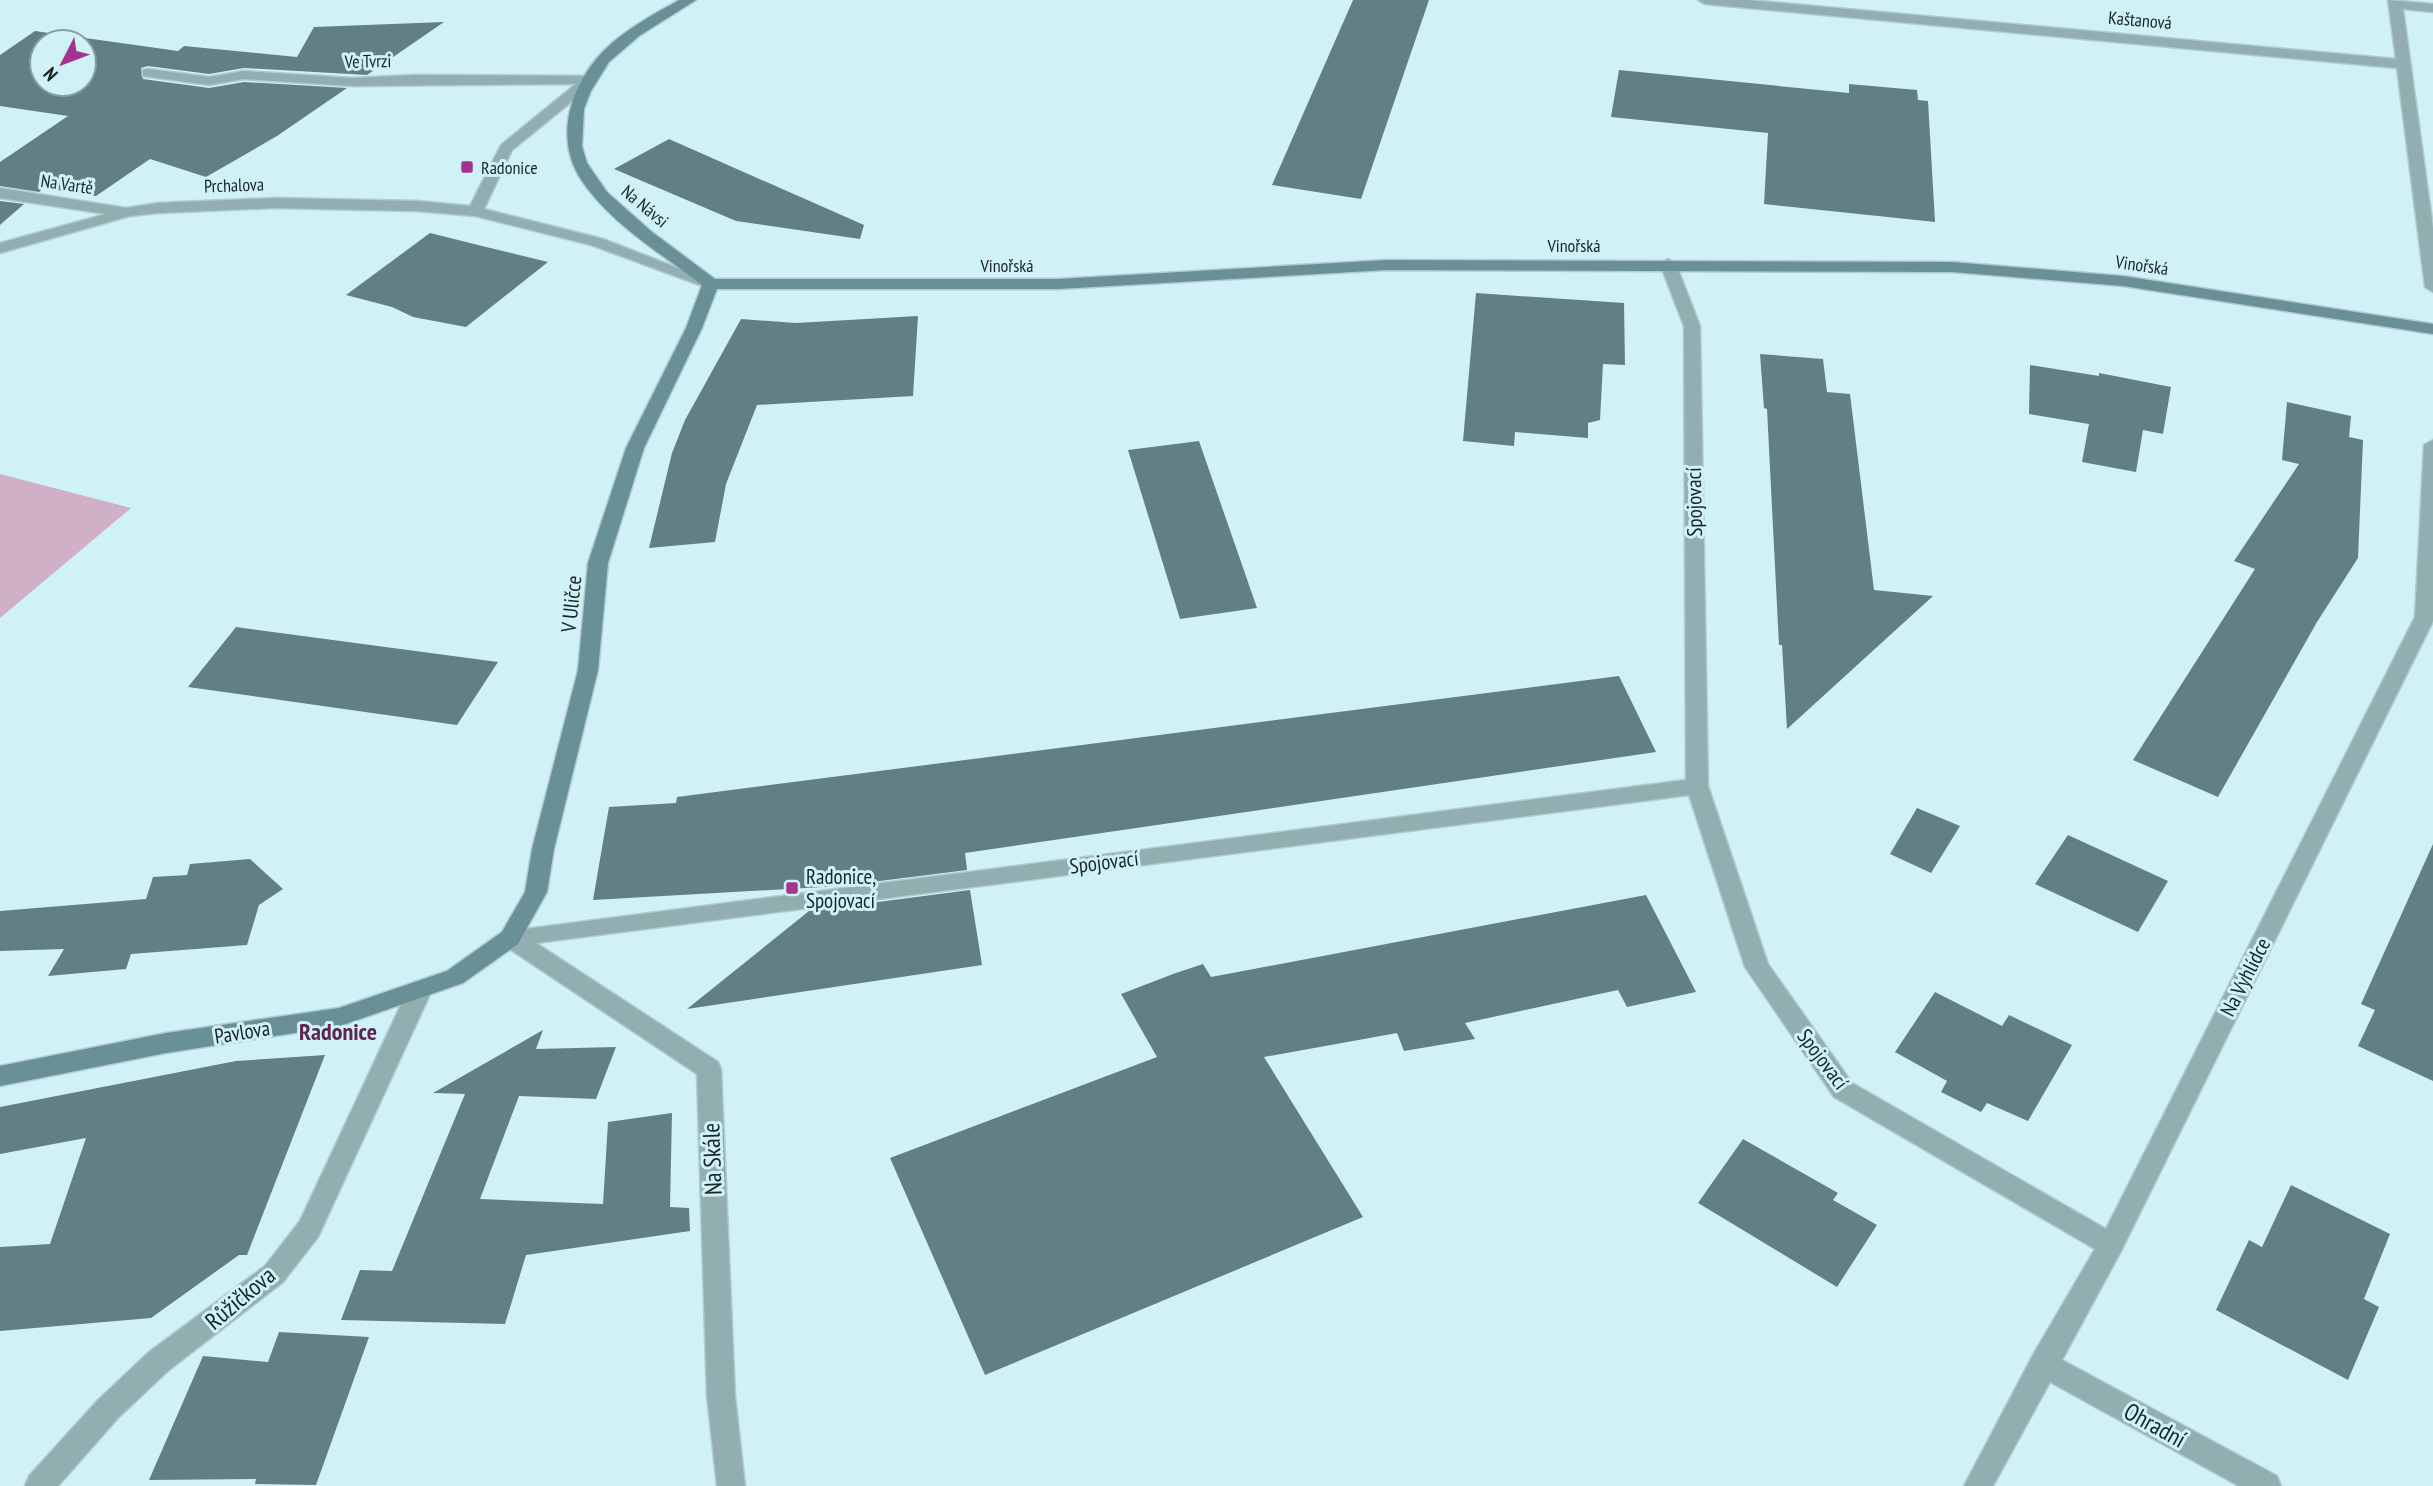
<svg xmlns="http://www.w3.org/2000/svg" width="2433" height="1486" font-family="'PT Sans Narrow',sans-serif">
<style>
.green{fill:#d0b0c7}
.building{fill:#628084;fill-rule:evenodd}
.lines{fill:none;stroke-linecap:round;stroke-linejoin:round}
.street-casing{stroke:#afccd1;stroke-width:3}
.secondary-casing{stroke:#afccd1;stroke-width:3}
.street{fill:#93aeb1;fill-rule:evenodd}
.secondary{fill:#699096;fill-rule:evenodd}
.poi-dot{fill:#a33390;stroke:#d0f1f6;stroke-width:2.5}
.labels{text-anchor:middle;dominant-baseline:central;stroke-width:6;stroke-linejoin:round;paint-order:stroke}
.far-street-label{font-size:18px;fill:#182527;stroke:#d0f1f6}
.far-poi-label{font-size:18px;fill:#182527;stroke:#d0f1f6;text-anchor:start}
.street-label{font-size:21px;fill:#182527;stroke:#d0f1f6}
.poi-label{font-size:21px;fill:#182527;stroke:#d0f1f6;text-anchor:start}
.quarter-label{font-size:24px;font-weight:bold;fill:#5c2552;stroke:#d0f1f6}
.near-street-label{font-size:24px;fill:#182527;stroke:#d0f1f6}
</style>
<rect width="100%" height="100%" fill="#d0f1f6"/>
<path class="green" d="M0,474L131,508L0,618Z"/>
<path class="building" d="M1353,0H1429L1361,199L1272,185Z
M444,22L367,75L244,68L209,74L148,66L141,68L143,79L209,88L244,82L347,88L277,136L206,177L150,159L96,196L44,188L39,192L0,186V162L68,116L0,106V55L35,31L178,51L184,46L297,57L314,27ZM42,42H84V84H42Z
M1619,70L1849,93V84L1917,90L1918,100L1928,101L1935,222L1764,204L1768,133L1611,117Z
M669,139L864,225L860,239L736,221L614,169Z
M0,201L24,204L0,225Z
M430,233L478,245L548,262L466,327L413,317L392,307L346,295Z
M1476,293L1624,303L1625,365L1603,364L1600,420L1588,423V438L1515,432L1514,446L1463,441Z
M918,316L913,396L757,405L726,484L715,542L649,548L672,453L685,420L741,319L796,323Z
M1760,354L1823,359L1827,392L1850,394L1874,590L1933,596L1787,729L1782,645H1779L1767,409L1764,408Z
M2030,365L2099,376V373L2171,387L2163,434L2143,430L2136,472L2082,462L2089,424L2029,414Z
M2287,402L2351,416L2349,437L2363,440L2358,558L2317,622L2218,797L2133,760L2255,569L2234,561L2299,464L2282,460Z
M1199,441L1257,608L1180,619L1128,450Z
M236,627L498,662L457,725L188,687Z
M1619,676L1656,752L965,853L967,870L840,886L593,900L609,807L676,803L677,797Z
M1917,808L1960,826L1931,873L1890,854Z
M2068,835L2168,881L2138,932L2035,884Z
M2433,844V1081L2358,1046L2375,1010L2361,1004Z
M250,859L283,889L259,905L247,945L131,954L126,969L48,976L64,949L0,951V911L146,899L153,877L187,875L190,864Z
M970,890L982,965L687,1009L809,911Z
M1646,895L1696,992L1627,1007L1618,990L1465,1023L1475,1039L1404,1051L1397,1033L1264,1057L1363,1217L985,1375L890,1158L1157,1057L1121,994L1173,974L1203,964L1211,977Z
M1935,992L2002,1026L2009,1015L2072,1045L2028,1121L1987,1103L1981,1112L1941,1092L1947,1081L1895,1052Z
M543,1030L536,1049L616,1047L596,1099L519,1096L480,1199L603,1204L608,1122L672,1113L670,1207L689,1208L690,1231L526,1255L505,1324L341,1320L360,1270L392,1271L465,1094L433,1093Z
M325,1055L247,1255H239L151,1318L0,1331V1247L50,1244L86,1138L0,1154V1107L236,1061Z
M1743,1139L1838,1193L1833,1200L1877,1225L1837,1287L1698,1203Z
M2291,1185L2390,1234L2364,1299L2379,1307L2348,1380L2216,1310L2249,1240L2262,1247Z
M279,1332L369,1337L316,1485L255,1484L256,1479L149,1480L203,1356L268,1362Z"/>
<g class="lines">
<g class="street-casing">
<path id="street" d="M1698,0H1748L2396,59L2388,0L2433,4V12L2403,9L2433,228V292L2425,287L2397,68L1705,4Z
M148,69L209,77L244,71L353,78L415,75L596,76V82L512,150L484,209L603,239L719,284L711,289L705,287L591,245L475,216L417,211L276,208L158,213L130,216L0,253V243L106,214L0,198V188L126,208L158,203L276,198L417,201L470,206L501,145L576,84L353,86L244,79L209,85L143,76V70Z
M1668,259L1676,264L1700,326L1708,786L1768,964L1852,1083L2106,1229L2415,617L2424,445L2433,440V621L2120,1253L2062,1360L2277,1476L2281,1486H2239L2050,1382L1993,1486H1964L2033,1355L2095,1249L1834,1097L1745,967L1689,795L536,943L718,1062L721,1069L735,1396L745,1486H717L707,1396L697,1074L502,944L498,938L502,932L1686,780L1684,326L1660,264Z
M419,983L427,985L431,992L318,1237L283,1282L169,1370L118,1418L58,1486H25L29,1476L98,1400L149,1352L265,1266L300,1221L407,992L411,985Z"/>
</g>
<g class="secondary-casing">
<path id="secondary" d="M679,0H696L639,36L609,62L591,91L584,109L582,146L587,163L607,192L652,232L715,279H1058L1387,260L1952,262L2123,276L2433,324V334L2123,286L1952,272L1387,270L1058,289H717L702,328L644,448L608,563L598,670L554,849L547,892L518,944L463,983L340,1026L166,1053L0,1086V1066L166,1033L339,1008L447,971L502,932L525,892L532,849L578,670L588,563L626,448L686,328L702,285C662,254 611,224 582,181C551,135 573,77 612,43C632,26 656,13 679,0Z"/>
</g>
<use href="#street" class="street"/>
<use href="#secondary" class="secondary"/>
</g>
<g class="poi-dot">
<rect x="460" y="160" width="14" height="14" rx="3.5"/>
<rect x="785" y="881" width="14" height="14" rx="3.5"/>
</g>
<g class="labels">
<g class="far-street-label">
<text transform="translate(2140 20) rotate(5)">Kaštanová</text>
<text transform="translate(368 61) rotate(-1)">Ve Tvrzi</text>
<text transform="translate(67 184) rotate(8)">Na Vartě</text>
<text transform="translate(234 185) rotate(-2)">Prchalova</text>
<text transform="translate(645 206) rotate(40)">Na Návsi</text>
<text x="1574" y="245">Vinořská</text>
<text x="1007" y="265">Vinořská</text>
<text transform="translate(2142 265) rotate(8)">Vinořská</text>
</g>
<g class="far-poi-label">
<text x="481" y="167">Radonice</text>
</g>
<g class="street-label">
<text transform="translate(1694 502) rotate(-91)">Spojovací</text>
<text transform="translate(571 604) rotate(-84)">V Uličce</text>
<text transform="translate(1104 862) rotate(-7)">Spojovací</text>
<text transform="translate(2245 977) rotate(-63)">Na Vyhlídce</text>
<text transform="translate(242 1032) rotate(-9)">Pavlova</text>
<text transform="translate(1823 1059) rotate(53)">Spojovací</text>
</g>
<g class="poi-label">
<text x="806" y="876">Radonice,<tspan x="806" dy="24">Spojovací</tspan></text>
</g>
<g class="quarter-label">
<text x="338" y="1031">Radonice</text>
</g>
<g class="near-street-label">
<text transform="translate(712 1159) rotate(-92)">Na Skále</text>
<text transform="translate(240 1298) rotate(-40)">Růžičkova</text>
<text transform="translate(2155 1425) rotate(29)">Ohradní</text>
</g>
</g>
<g transform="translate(63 63) rotate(228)"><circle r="33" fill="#d0f1f6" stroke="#869fa3" stroke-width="2"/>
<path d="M0-5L12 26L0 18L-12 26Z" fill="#a33390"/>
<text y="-10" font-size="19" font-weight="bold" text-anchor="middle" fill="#182527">N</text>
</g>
</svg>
